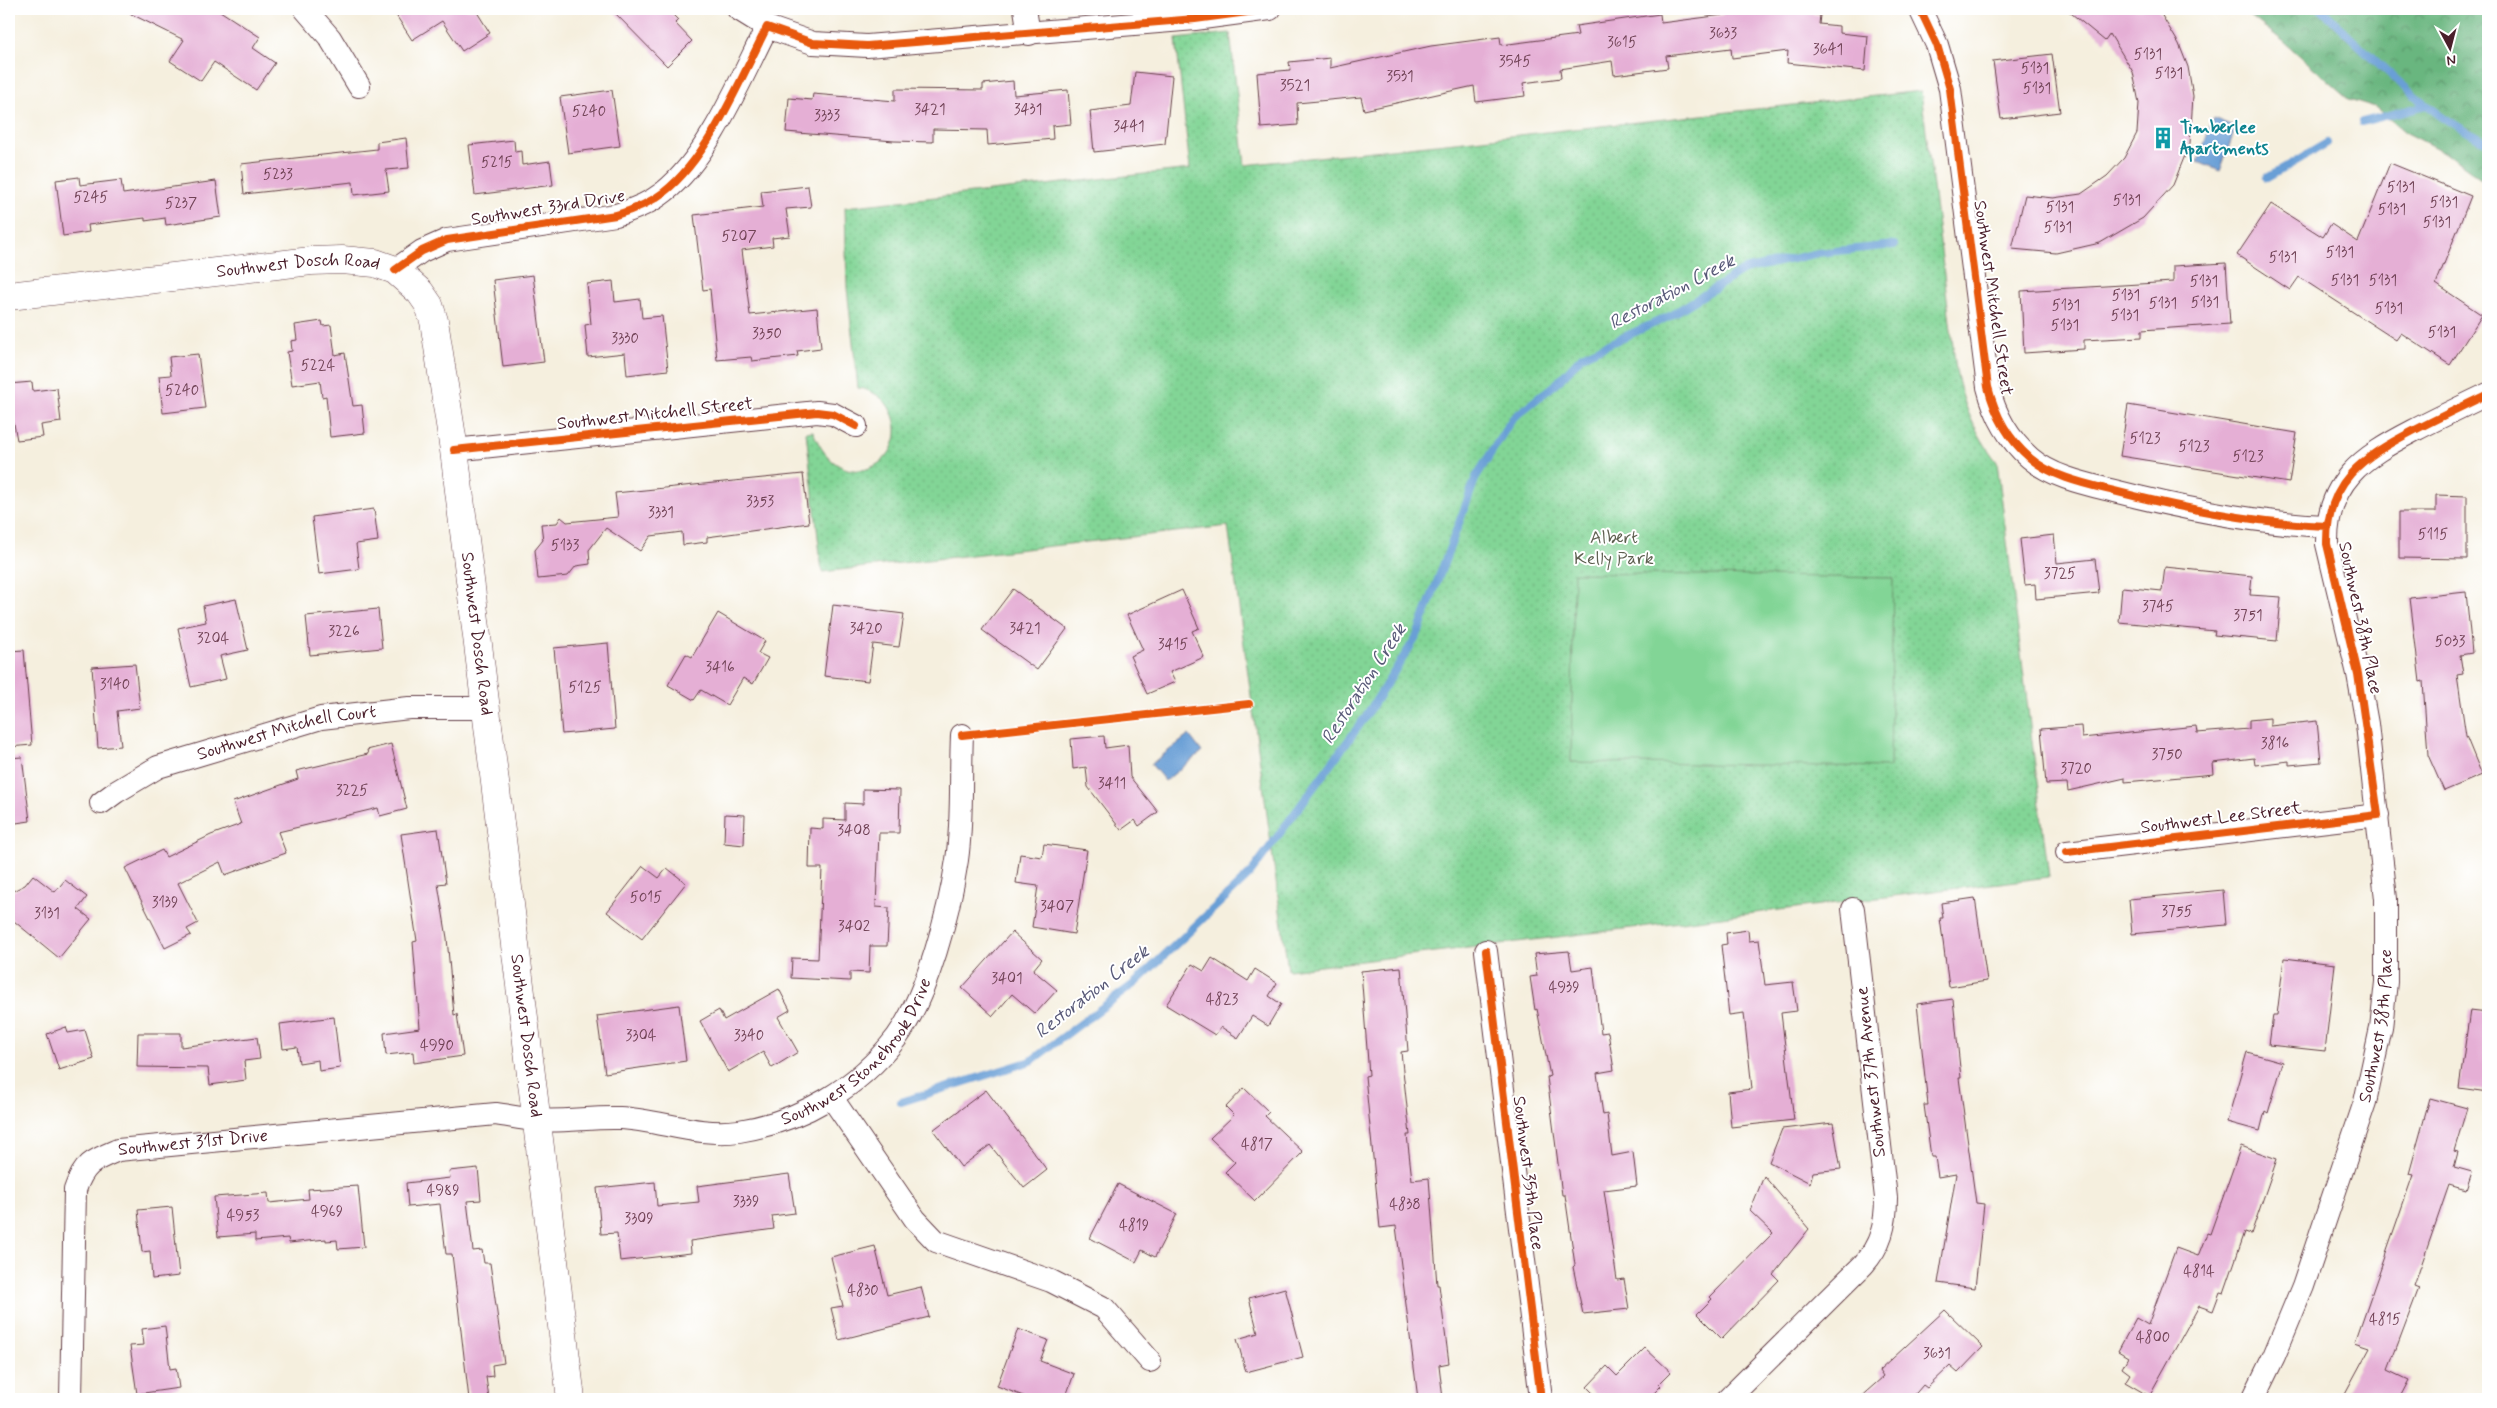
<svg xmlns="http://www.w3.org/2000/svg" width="2497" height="1408" font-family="Mynerve,sans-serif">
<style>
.forest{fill:url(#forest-crowns);stroke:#5a6a55}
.park{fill:url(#park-dots);stroke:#667a60}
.garden{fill:#82d596;stroke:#667a60}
.water{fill:#699fd6;stroke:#5a5f80}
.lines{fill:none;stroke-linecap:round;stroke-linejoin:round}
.stream{stroke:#699fd6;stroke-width:8}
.building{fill:#e5afd5}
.minor-casing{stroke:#643e46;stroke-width:24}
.tertiary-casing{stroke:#643e46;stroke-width:29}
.minor{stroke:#fff;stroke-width:22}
.tertiary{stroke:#fff;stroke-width:28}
.cycleway-casing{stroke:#fff;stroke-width:11}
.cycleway{stroke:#e8590c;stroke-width:8}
.labels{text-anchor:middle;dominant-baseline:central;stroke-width:4;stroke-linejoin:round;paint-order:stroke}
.number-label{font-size:15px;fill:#714356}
.culture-label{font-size:18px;font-weight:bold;fill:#0d838f;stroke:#fff;text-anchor:start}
.street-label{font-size:18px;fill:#4a1f2b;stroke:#fff}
.park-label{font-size:18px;fill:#5e5f50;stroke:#fff}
.water-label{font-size:19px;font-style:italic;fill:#585978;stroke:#fff}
</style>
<defs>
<pattern id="forest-crowns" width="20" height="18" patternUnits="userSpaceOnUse" patternTransform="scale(1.25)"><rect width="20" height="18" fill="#69b67f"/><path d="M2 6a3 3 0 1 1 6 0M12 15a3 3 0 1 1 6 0" fill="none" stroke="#589368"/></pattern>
<pattern id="park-dots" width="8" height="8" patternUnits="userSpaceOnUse" patternTransform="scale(1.25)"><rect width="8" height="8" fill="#82d596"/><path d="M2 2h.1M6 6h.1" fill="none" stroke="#72b681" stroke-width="1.8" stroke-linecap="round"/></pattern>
</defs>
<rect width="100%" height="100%" fill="#fff"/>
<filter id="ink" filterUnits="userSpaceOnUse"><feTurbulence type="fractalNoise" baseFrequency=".02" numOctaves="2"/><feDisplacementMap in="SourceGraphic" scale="10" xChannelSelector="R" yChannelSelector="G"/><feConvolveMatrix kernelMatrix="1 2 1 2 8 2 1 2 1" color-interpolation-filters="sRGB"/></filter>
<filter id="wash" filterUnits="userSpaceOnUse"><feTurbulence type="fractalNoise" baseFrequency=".0096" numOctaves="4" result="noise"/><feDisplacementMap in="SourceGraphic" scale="20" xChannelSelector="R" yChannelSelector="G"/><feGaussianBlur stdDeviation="1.12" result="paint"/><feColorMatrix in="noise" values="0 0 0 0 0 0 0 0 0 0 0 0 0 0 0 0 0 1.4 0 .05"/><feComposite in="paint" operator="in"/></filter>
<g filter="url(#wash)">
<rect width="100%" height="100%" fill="#f5efde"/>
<path class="forest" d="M2241,9H2488V183L2444,152L2405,132L2375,107L2349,99L2283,41Z"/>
<path class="park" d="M1230,33L1245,165L1921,91L1956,370C1963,405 1975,433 1997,462L2049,877L1288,970L1228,526L822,572L806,432L813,431C841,506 916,459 891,411C885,398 872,390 858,388L847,288L845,207L1190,169L1176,39Z"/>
<path class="garden" d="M1574,573L1893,578L1890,767L1571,762Z"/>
<path class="water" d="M2213,118L2236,127L2220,171L2198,162Z
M1189,735L1202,752L1165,781L1151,764Z"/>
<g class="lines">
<path class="stream" d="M2321,9C2371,55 2425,115 2488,142
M2362,122L2427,105
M2267,178L2327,143
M901,1102L1031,1061L1135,983L1250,874L1364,719L1417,636L1476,477L1512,419L1558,382L1582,356L1668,317L1744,270L1818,253L1894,245"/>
</g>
<g id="blocks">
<path class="building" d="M121,9H217L260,37L253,48L275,63L256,90L214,62L201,81L170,61L184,40Z
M392,9H475L490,33L462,51L442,21L412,40Z
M611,9H667L678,20L675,23L692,41L667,66Z
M1722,9H1762L1820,15L1819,24L1839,26V33L1868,36L1865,71L1787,63L1788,51L1732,58L1731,48L1666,56L1668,68L1614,75L1612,61L1560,69L1561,78L1523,83L1525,96L1476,102L1474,86L1364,110L1361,97L1297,103L1298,125L1261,128L1257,73L1290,70L1289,62L1330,58V68L1431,46L1500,37L1501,45L1578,35L1576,26L1660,14L1661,23L1723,15Z
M2066,9H2158L2179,44L2188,67L2193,96L2190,143L2173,185L2143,218L2100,243L2056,253L2012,249L2025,195L2053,198L2081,194L2107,176L2124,158L2137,133L2139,103L2133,72L2110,34L2105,41Z
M2052,54L2060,112L2001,119L1993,61Z
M1135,72L1172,76L1165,144L1094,152L1090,111L1131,106Z
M1013,81L1014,95L1068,90L1071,124L1052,126L1053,139L988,145L987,130L933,129V142L894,141L786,132L789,98L812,100L813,94L895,101V89L983,90V84Z
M612,90L620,146L568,153L560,97Z
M406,138L409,168L386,170L389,191L354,195L353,182L244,194L241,164L377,149V142Z
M514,140L515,152L521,151L522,165L550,161L553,185L475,195L469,145Z
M2390,163L2471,196L2436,284L2482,315L2450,365L2401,333L2396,340L2299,277L2290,290L2237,255L2271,204L2323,237L2331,224L2358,242Z
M79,177L80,185L121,180L123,194L216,181L221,217L166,225L165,218L145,221V218L88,225L89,232L63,236L56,180Z
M808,186L811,207L786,209L790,236L772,238L773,246L742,250L750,315L817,308L821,348L797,351L798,356L752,361L751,357L717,360L710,289L703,290L694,215L763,207L761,191Z
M2226,263L2230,324L2142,330V337L2084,340V349L2024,353L2021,291L2173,282V266Z
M533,275L544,362L503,367L493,280Z
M613,281L615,302L640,299L642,318L662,316L668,370L627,375L625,353L588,357L585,325L591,324L587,284Z
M322,321L323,326L331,325L335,355L345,353L353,406L362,405L365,433L330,437L326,396L322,397L320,381L292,385L287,352L292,351L291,341L297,340L295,325Z
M198,354L205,408L163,413L159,376L171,375L169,357Z
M32,382L33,391L57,388L61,422L41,425L43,437L17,440L14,424H9V384Z
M2128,405L2297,433L2289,483L2120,456Z
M803,474L809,523L707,537V542L683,545L682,532L651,536L640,551L606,528L589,550L590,564L576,566L568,576L538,579L535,550L543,540L541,524L557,523L561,517L567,522L618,517L615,493Z
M2436,495L2467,496V559L2399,558V512H2436Z
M374,509L378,541L356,544L359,569L319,574L312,517Z
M2054,535L2057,563L2095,559L2099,593L2036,599L2035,584L2025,585L2020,539Z
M2165,567L2252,576L2250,595L2281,597L2277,641L2214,635L2215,631L2119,622L2122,587L2162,591Z
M1013,589L1067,629L1037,670L982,630Z
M1182,590L1199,628L1192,631L1204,657L1170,672L1175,682L1147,694L1130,656L1143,650L1127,615Z
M2466,592L2472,653L2460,655L2463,674L2457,675L2466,736L2482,775L2444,791L2428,755L2423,681L2420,682L2410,598Z
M236,599L248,650L220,656L226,679L191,687L178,628L206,622L203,606Z
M833,605L904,614L899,647L873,644L868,681L824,676Z
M378,609L382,648L310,655L306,616Z
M718,613L765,641L758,653L768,658L753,684L743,678L727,705L701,690L694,700L668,685L686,654L692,657Z
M608,643L615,729L562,734L554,648Z
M24,650L32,745L9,747V651Z
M135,664L140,708L117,711L121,746L98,748L92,667Z
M2270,718V726L2317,721L2321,762L2289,765V761L2255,765L2254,758L2213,763L2214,774L2125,782V778L2068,791L2067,783L2046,784L2041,729L2081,726L2082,738L2196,726L2197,733L2249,729V720Z
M1104,736L1105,748L1128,745L1130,777L1158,812L1139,826L1135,820L1121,830L1088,787L1086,767L1073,769L1071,739Z
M391,744L407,809L380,816L378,808L278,832L286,853L225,875L220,862L178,883L198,923L187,929L191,935L165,948L125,868L162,850L166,857L211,835L241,824L233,802L298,779L296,771L368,754L367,750Z
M22,757L30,821L9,824V758Z
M863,789L900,790L899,833H879L876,907L889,908L887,946H870L869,973L850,972V981L791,978L792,958L818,959L822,868H809L810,828L823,829V819L845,820V803L863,804Z
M725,814L745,815L744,845L724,843Z
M438,829L446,883L438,884L447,938L454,1015L457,1014L463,1056L414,1063L413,1052L386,1055L384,1033L420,1028L413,942L417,941L401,834Z
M1044,844L1087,850L1074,934L1032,927L1038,886L1016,883L1020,854L1042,857Z
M643,866L659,878L667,868L686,883L642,939L607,912Z
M33,875L55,892L65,880L87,897L78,909L91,919L59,958L9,917V893L25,885Z
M2223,890L2226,925L2132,934L2129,899Z
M1975,898L1987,981L1949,987L1940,918H1943L1941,903Z
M1748,930L1749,941L1759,940L1765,985L1793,982L1797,1011L1781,1013L1794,1120L1731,1127L1728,1092L1752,1089L1744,1013L1729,1015L1721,945L1727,944L1726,933Z
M1012,932L1042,959L1033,970L1057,990L1035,1014L1012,994L993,1016L962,988Z
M1569,951L1572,970L1593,967L1601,1033L1608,1032L1614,1070L1597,1073L1603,1115L1607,1114L1612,1156L1633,1152L1637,1186L1604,1190L1617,1280L1624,1279L1629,1309L1583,1314L1573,1267L1575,1265L1565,1195H1562L1547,1077L1550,1076L1537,1009L1535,1010L1530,977L1537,976L1534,954Z
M1212,958L1248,981L1255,969L1277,983L1269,996L1281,1004L1268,1026L1252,1016L1238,1038L1221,1027L1215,1035L1166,1005L1192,964L1204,971Z
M2284,958L2335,964L2325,1051L2269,1045L2273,1015H2277Z
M1401,967L1408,1051L1401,1052L1410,1135H1407L1412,1180L1429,1178L1437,1285H1439L1449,1363L1439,1365L1443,1399H1418L1396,1226L1380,1228L1365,1076L1369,1075L1361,971Z
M779,989L790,1010L778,1017L798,1052L772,1068L763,1052L728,1072L700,1021L719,1010L724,1020Z
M1953,999L1961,1078H1959L1976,1203L1984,1204L1975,1288L1938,1283L1956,1174L1938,1177L1935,1157H1931L1924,1105H1928L1917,1004Z
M679,1005L686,1061L605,1073L597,1016Z
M2470,1010L2488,1012V1092L2459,1088Z
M334,1017L340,1068L319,1071L318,1060L299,1063L297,1047L283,1049L280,1024Z
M66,1027L68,1033L85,1030L94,1059L59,1070L47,1034Z
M138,1033H181V1047L257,1037L260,1059L244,1061L246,1080L210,1085L208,1068L137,1067Z
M2247,1052L2283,1062L2268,1113L2265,1111L2260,1131L2227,1122Z
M1244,1088L1269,1112L1265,1116L1303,1152L1255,1201L1225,1172L1235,1162L1210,1138L1234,1115L1226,1107Z
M986,1090L1047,1170L1024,1188L990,1145L961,1167L933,1130Z
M2430,1098L2467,1108L2454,1151L2458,1152L2454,1167L2472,1172L2466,1190L2449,1185L2414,1286L2419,1288L2388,1370L2409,1380L2399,1399H2342L2370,1347L2355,1342L2413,1175L2409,1174Z
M1833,1123L1841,1169L1813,1172L1810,1183L1769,1162L1782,1129Z
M2241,1146L2277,1159L2251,1234L2245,1232L2224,1293L2220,1292L2213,1311L2199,1306L2149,1396L2125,1382L2130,1374L2122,1368L2128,1357L2118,1351L2136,1318L2148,1325L2176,1248L2198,1256L2207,1233L2210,1234Z
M478,1168L481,1200L467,1201L473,1251L482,1250L484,1263H490L504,1363L492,1365L493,1376L486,1377L489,1399H469L452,1254H446L440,1204L408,1207L406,1183L450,1178L449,1171Z
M789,1174L795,1213L772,1216L774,1229L690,1241L691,1253L620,1261L617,1233L601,1234L597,1188L655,1182L657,1206L699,1202L697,1186Z
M1764,1176L1809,1229L1773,1274L1779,1280L1722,1339L1697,1314L1712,1299L1710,1297L1773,1233L1750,1211Z
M1118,1184L1177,1214L1155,1257L1142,1250L1136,1262L1090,1238Z
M358,1186L364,1247L338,1249L337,1240L326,1241V1239L289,1243L288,1238L255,1241V1234L218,1237L214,1197L268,1193L269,1203L309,1199L308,1189Z
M172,1207L179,1276L152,1279L150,1251L142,1252L138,1210Z
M875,1246L887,1295L921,1287L929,1317L839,1340L831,1308L843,1306L831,1257Z
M1285,1288L1303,1357L1246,1372L1237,1339L1258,1333L1249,1298Z
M1945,1310L1983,1347L1958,1373L1950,1366L1927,1388L1923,1385L1911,1399H1858L1883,1377L1879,1371Z
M165,1326L170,1369L176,1368L179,1388L137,1394L130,1346L144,1345L142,1329Z
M1018,1329L1048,1340L1040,1361L1074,1374L1065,1399H1031L997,1386Z
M1645,1348L1671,1372L1659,1384L1661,1386L1648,1399H1595L1597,1397L1587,1387L1607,1366L1617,1376Z"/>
</g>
</g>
<g filter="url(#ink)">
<use href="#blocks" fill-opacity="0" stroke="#643e46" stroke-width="1"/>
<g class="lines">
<g class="minor-casing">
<g id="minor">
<path d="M305,9L330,38L359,86"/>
<path d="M738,9L767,27L813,43L867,46L1195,19L1270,9"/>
<path d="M1025,9L1029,34"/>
<path d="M1920,9L1937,45L1950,89L1988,387C1995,415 2008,439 2030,458C2052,477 2086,484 2114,491C2184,509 2254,523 2327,526"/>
<path d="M395,270L422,251L447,240L616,215C633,210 649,204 664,192C709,157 741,78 767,27"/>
<path d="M454,450L817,412L833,414L856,426"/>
<path id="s1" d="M101,803L116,792L158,767L321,718L409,708H486"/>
<path d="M2067,852L2378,815"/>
<path d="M1486,951L1541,1399"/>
<path d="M832,1098L915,1219L936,1241L1051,1281L1104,1308L1150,1361"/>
<path id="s2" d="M71,1399L75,1190C84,1163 94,1160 118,1150L496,1114C510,1116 523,1119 537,1120C564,1122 592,1117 620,1118C660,1120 698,1137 739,1131C802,1121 858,1088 897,1037C928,994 949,912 957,860C963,819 960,776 962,735"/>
<path d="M1728,1399L1863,1265C1881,1245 1886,1225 1886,1198L1853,909"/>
<path id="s3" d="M2253,1399L2274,1356L2303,1286L2365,1102L2381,1028L2386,982V899L2367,724L2358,674L2327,544C2326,481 2363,457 2413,431C2438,418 2463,406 2488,394"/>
</g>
</g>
<g class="tertiary-casing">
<g id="tertiary">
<path id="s4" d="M9,296L311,261L342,260L375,263L395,270L420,292L429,305L434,321L454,450L571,1399"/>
</g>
</g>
<use href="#minor" class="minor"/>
<use href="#tertiary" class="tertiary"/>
<g class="cycleway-casing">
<path id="cycleway" d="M1920,9L1937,45L1950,89L1988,387C1995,415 2008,439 2030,458C2052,477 2086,484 2114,491C2184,509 2254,523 2327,526
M395,270L422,251L447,240L616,215C633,210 649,204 664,192C709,157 741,78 767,27L813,43L867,46L1195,19L1270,9
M454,450L817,412L833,414L856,426
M962,735L1249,704
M2067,852L2378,815L2358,674L2327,544C2326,481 2363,457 2413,431C2438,418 2463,406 2488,394
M1486,951L1541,1399"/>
</g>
<use href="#cycleway" class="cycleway"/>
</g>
</g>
<defs>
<g id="building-bare" transform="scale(1.725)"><path d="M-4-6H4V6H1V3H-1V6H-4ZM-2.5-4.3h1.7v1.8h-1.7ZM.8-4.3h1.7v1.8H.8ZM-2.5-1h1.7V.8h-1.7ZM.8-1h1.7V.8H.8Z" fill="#0f9aa8" stroke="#fff" stroke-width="2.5" paint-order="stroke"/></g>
</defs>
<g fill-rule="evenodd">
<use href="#building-bare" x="2163" y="138"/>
</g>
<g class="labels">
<g class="number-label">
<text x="1723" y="34">3633</text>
<text x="1622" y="43">3615</text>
<text x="1828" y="50">3641</text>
<text x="2148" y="55">5131</text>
<text x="1515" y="62">3545</text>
<text x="2035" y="69">5131</text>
<text x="2169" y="74">5131</text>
<text x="1400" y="77">3531</text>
<text x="1295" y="86">3521</text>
<text x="2037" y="89">5131</text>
<text x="930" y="110">3421</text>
<text x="1028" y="110">3431</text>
<text x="589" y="112">5240</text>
<text x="827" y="116">3333</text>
<text x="1129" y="127">3441</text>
<text x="497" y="163">5215</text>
<text x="278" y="175">5233</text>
<text x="2401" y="188">5131</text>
<text x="91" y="198">5245</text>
<text x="2127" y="201">5131</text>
<text x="2444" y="203">5131</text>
<text x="181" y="204">5237</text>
<text x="2060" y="208">5131</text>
<text x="2392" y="210">5131</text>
<text x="2437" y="223">5131</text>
<text x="2058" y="228">5131</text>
<text x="739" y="237">5207</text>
<text x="2340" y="253">5131</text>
<text x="2283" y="258">5131</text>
<text x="2345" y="281">5131</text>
<text x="2383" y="281">5131</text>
<text x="2204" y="282">5131</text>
<text x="2126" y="296">5131</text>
<text x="2205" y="303">5131</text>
<text x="2163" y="304">5131</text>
<text x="2066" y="306">5131</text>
<text x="2389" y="309">5131</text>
<text x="2125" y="316">5131</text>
<text x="2065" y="326">5131</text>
<text x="2442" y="333">5131</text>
<text x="767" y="334">3350</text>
<text x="625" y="339">3330</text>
<text x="318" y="366">5224</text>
<text x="182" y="391">5240</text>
<text x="2145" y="439">5123</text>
<text x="2194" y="447">5123</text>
<text x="2248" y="457">5123</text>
<text x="760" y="502">3353</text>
<text x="661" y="513">3331</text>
<text x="2433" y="535">5115</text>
<text x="565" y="546">5133</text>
<text x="2060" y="574">3725</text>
<text x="2158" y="607">3745</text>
<text x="2248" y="616">3751</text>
<text x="866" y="629">3420</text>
<text x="1025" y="629">3421</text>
<text x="344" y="632">3226</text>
<text x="213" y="639">3204</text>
<text x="2450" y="642">5033</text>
<text x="1173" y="645">3415</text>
<text x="720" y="668">3416</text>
<text x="115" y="685">3140</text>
<text x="585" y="688">5125</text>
<text x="2275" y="744">3816</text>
<text x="2167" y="755">3750</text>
<text x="2076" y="769">3720</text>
<text x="1112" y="784">3411</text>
<text x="352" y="791">3225</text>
<text x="854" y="831">3408</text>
<text x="646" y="898">5015</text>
<text x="165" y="903">3139</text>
<text x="1057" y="907">3407</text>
<text x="2177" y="912">3755</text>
<text x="47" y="914">3131</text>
<text x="854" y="927">3402</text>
<text x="1007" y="979">3401</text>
<text x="1564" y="988">4939</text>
<text x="1222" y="1000">4823</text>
<text x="641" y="1036">3304</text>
<text x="749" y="1036">3340</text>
<text x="437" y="1046">4990</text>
<text x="1257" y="1145">4817</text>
<text x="443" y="1191">4989</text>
<text x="746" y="1202">3339</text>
<text x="1405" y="1205">4838</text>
<text x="327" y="1212">4969</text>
<text x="243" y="1216">4953</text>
<text x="639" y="1219">3309</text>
<text x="1134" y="1226">4819</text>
<text x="2199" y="1272">4814</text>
<text x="863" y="1291">4830</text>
<text x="2385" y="1320">4815</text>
<text x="2153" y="1338">4800</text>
<text x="1937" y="1354">3631</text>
</g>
<g class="culture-label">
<text x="2180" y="128">Timberlee<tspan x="2180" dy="21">Apartments</tspan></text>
</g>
<g class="street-label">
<text transform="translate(548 208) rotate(-9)">Southwest 33rd Drive</text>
<text stroke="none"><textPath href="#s4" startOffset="291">Southwest Dosch Road</textPath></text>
<text transform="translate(1993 298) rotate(82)">Southwest Mitchell Street</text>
<text transform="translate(655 414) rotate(-6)">Southwest Mitchell Street</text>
<text transform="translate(2360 618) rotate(78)">Southwest 38th Place</text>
<text stroke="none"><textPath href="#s4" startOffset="771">Southwest Dosch Road</textPath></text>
<text stroke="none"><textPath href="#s1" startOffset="201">Southwest Mitchell Court</textPath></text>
<text transform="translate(2221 818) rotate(-7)">Southwest Lee Street</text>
<text stroke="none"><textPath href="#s3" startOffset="395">Southwest 38th Place</textPath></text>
<text stroke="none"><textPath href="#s4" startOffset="1176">Southwest Dosch Road</textPath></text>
<text stroke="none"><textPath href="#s2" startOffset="1044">Southwest Stonebrook Drive</textPath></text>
<text transform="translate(1871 1072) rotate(-96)">Southwest 37th Avenue</text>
<text stroke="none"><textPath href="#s2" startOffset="346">Southwest 31st Drive</textPath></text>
<text transform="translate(1528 1173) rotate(83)">Southwest 35th Place</text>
</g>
<g class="park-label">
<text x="1614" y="538">Albert<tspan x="1614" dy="21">Kelly Park</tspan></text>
</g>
<g class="water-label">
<text transform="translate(1672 292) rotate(-28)">Restoration Creek</text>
<text transform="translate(1364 684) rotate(-57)">Restoration Creek</text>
<text transform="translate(1092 992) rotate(-38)">Restoration Creek</text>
</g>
</g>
<rect width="2497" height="1408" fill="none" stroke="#fff" stroke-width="30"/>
<g transform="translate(2450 48) rotate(173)" stroke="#ffffff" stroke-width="4" paint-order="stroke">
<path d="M0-4L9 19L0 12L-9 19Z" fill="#4a1f2b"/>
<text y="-8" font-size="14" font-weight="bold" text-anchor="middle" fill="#4a1f2b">N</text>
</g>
</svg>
